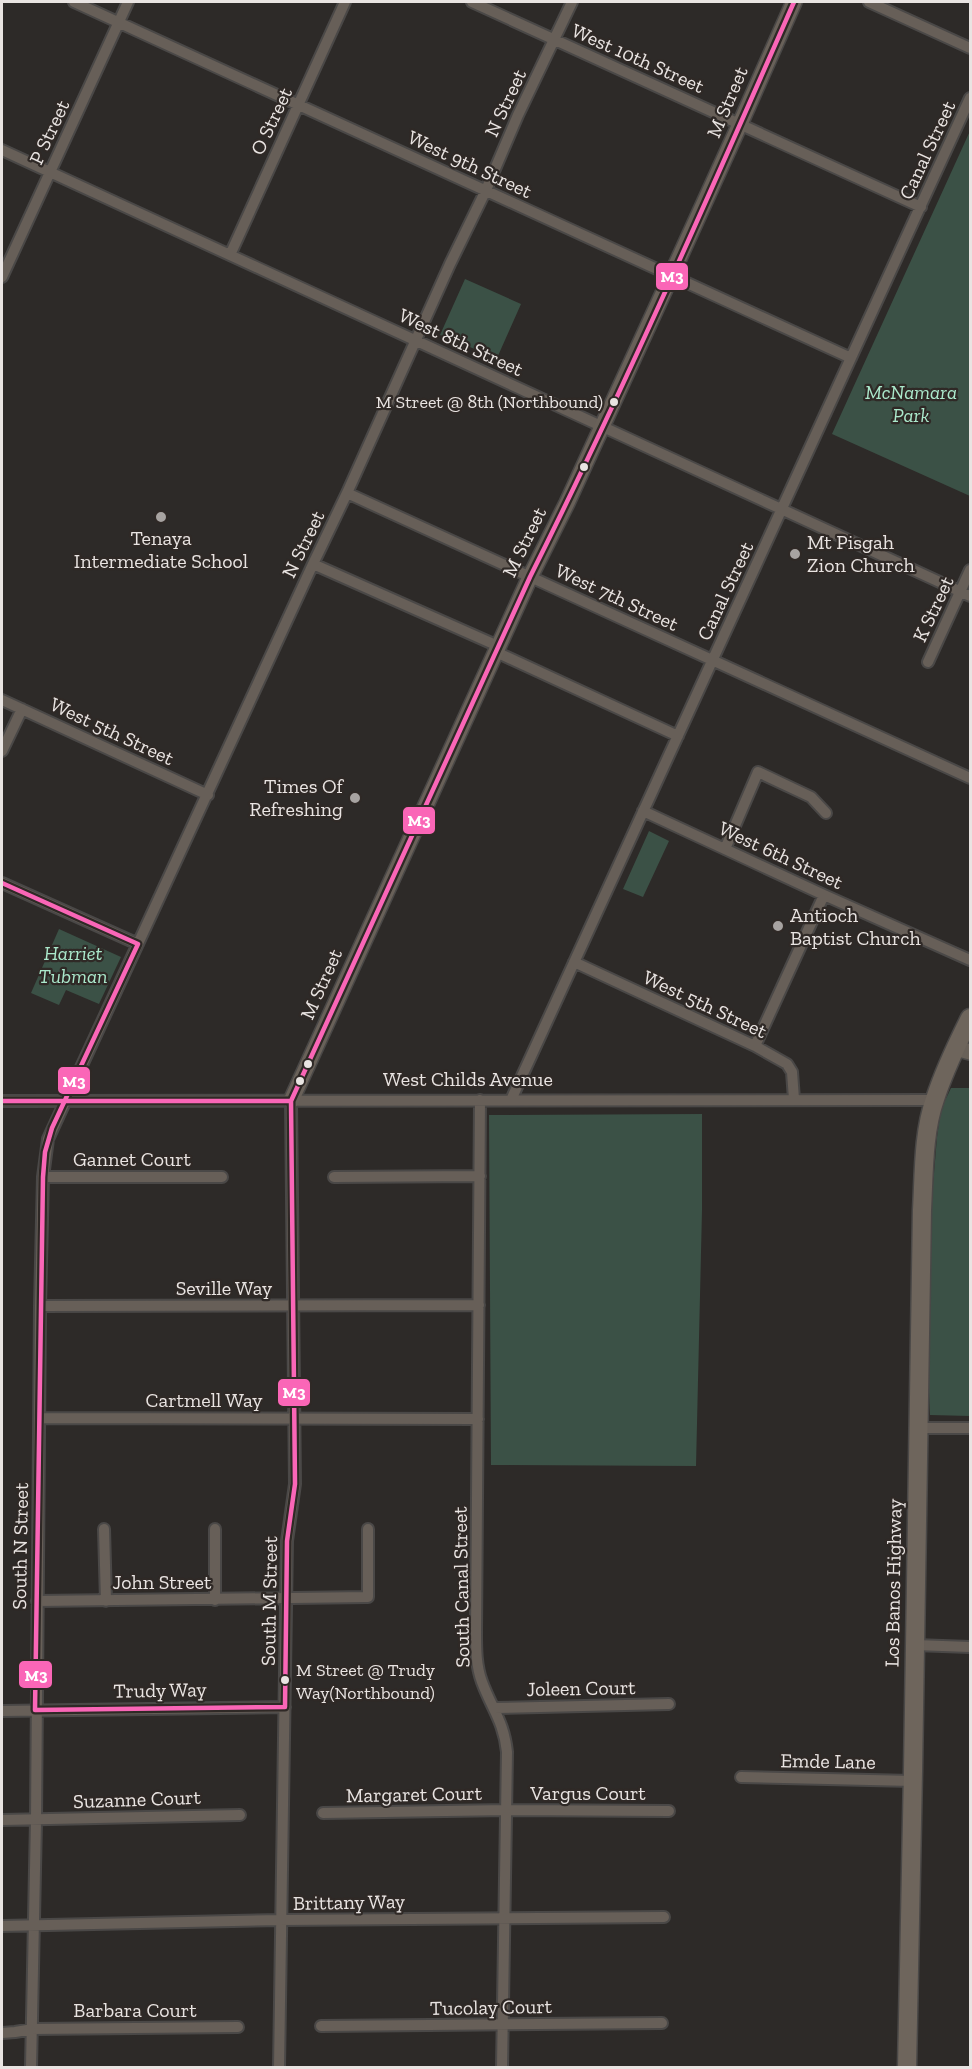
<svg xmlns="http://www.w3.org/2000/svg" width="972" height="2069" font-family="'Zilla Slab',serif">
<style>
.green{fill:#3b5146}
.lines{fill:none;stroke-linecap:round;stroke-linejoin:round}
.street-casing{stroke:#4a4847;stroke-width:14}
.secondary-casing{stroke:#4a4847;stroke-width:18}
.highway-casing{stroke:#4a4847;stroke-width:21}
.street{stroke:#675f58;stroke-width:10}
.secondary{stroke:#696159;stroke-width:15}
.highway{stroke:#6e655c;stroke-width:18}
.bus-1-casing{stroke:#2f2926;stroke-width:9}
.bus-1{stroke:#fa66b7;stroke-width:4.5}
.bus-dot{fill:#e9e4e2;stroke:#2f2926;stroke-width:2}
.poi-dot{fill:#a7a3a1;stroke:#2f2926;stroke-width:2}
.labels{text-anchor:middle;dominant-baseline:central;stroke-width:4.5;stroke-linejoin:round;paint-order:stroke}
.bus-label{font-size:18px;fill:#e9e4e2;stroke:#2f2926;text-anchor:end}
.street-label{font-size:20px;fill:#e9e4e2;stroke:#2f2926}
.park-label{font-size:20px;font-style:italic;fill:#abe9cc;stroke:#2f2926}
.poi-label{font-size:20px;fill:#e9e4e2;stroke:#2f2926;text-anchor:start}
.line-badge{stroke:#2f2926;stroke-width:2}
.badge-label{font-size:16px;text-anchor:middle;font-weight:bold;fill:#fff}
</style>
<rect width="100%" height="100%" fill="#2d2a28"/>
<path class="green" d="M970,131V496L832,434Z
M465,279L521,304L497,358L440,335Z
M649,831L669,841L643,897L623,889Z
M59,929L121,957L99,1004L66,990L59,1005L31,993Z
M951,1088H970V1416L930,1415L928,1369L931,1209L937,1137L941,1109Z
M702,1114V1210L696,1466L491,1465L489,1115Z"/>
<g class="lines">
<g class="street-casing">
<path id="street" d="M74,2L851,358
M472,2L921,207
M869,2L970,48
M2,150L970,596
M230,255L345,2
M2,277L128,2
M347,493L970,778
M313,564L498,646
M496,652L678,736
M928,662L970,570
M2,700L208,795
M2,751L22,709
M643,811L824,895L970,960
M725,849L758,772L811,797L826,813
M2,883L138,944
M574,962L755,1046L787,1064L792,1072L794,1099
M755,1046L824,895
M480,1100L476,1632C476,1649 476,1666 482,1682C492,1709 504,1722 507,1752L502,2068
M511,1100L970,98
M2,1101L934,1100
M43,1177H222
M334,1177L480,1176
M40,1306L479,1305
M39,1418L478,1419
M918,1428H970
M104,1529L106,1601
M215,1600V1529
M37,1601L368,1597V1529
M915,1645L970,1647
M494,1708L669,1704
M2,1711L285,1707
M741,1777L913,1781
M323,1813L507,1810L669,1811
M2,1820L240,1815
M2,1926L281,1920L664,1917
M321,2026L662,2023
M2,2033L15,2032L33,2029L238,2027
M31,2068L36,1820L40,1306L43,1177L48,1139L313,564L347,493L450,264L486,190L518,115L572,2
M279,2068L287,1541L295,1484L291,1101"/>
</g>
<g class="secondary-casing">
<path id="secondary" d="M955,1048L970,1052
M291,1101L530,577L567,503L671,276L740,124L794,2"/>
</g>
<g class="highway-casing">
<path id="highway" d="M907,2068L913,1771L922,1210C924,1174 923,1133 935,1099C944,1071 957,1044 970,1018"/>
</g>
<use href="#street" class="street"/>
<use href="#secondary" class="secondary"/>
<use href="#highway" class="highway"/>
<g class="bus-1-casing">
<path id="bus-1" d="M2,883L138,944L52,1128L45,1152L43,1177L35,1710L285,1707L287,1541L295,1484L291,1101L530,577C624,389 709,195 794,2
M2,1101H291"/>
</g>
<use href="#bus-1" class="bus-1"/>
</g>
<g class="bus-dot">
<circle cx="614" cy="402" r="5"/>
<circle cx="584" cy="467" r="5"/>
<circle cx="308" cy="1064" r="5"/>
<circle cx="300" cy="1081" r="5"/>
<circle cx="285" cy="1680" r="5"/>
</g>
<g class="poi-dot">
<circle cx="161" cy="517" r="6"/>
<circle cx="795" cy="554" r="6"/>
<circle cx="355" cy="798" r="6"/>
<circle cx="778" cy="926" r="6"/>
</g>
<g class="labels">
<g class="bus-label">
<text x="603" y="402">M Street @ 8th (Northbound)</text>
<text x="296" y="1670" text-anchor="start">M Street @ Trudy<tspan x="296" dy="23">Way(Northbound)</tspan></text>
</g>
<g class="street-label">
<text transform="translate(638 58) rotate(24)">West 10th Street</text>
<text transform="translate(727 102) rotate(-67)">M Street</text>
<text transform="translate(505 103) rotate(-65)">N Street</text>
<text transform="translate(271 121) rotate(-65)">O Street</text>
<text transform="translate(49 132) rotate(-65)">P Street</text>
<text transform="translate(927 150) rotate(-65)">Canal Street</text>
<text transform="translate(470 164) rotate(25)">West 9th Street</text>
<text transform="translate(461 342) rotate(25)">West 8th Street</text>
<text transform="translate(524 542) rotate(-64)">M Street</text>
<text transform="translate(303 544) rotate(-64)">N Street</text>
<text transform="translate(725 591) rotate(-65)">Canal Street</text>
<text transform="translate(617 597) rotate(25)">West 7th Street</text>
<text transform="translate(933 609) rotate(-65)">K Street</text>
<text transform="translate(112 731) rotate(25)">West 5th Street</text>
<text transform="translate(781 855) rotate(25)">West 6th Street</text>
<text transform="translate(321 984) rotate(-66)">M Street</text>
<text transform="translate(705 1004) rotate(25)">West 5th Street</text>
<text x="468" y="1079">West Childs Avenue</text>
<text x="132" y="1159">Gannet Court</text>
<text x="224" y="1288">Seville Way</text>
<text x="204" y="1400">Cartmell Way</text>
<text transform="translate(20 1546) rotate(-89)">South N Street</text>
<text x="162" y="1582">John Street</text>
<text transform="translate(893 1583) rotate(-89)">Los Banos Highway</text>
<text transform="translate(461 1587) rotate(-91)">South Canal Street</text>
<text transform="translate(269 1601) rotate(-89)">South M Street</text>
<text transform="translate(581 1688) rotate(-1)">Joleen Court</text>
<text transform="translate(160 1690) rotate(-1)">Trudy Way</text>
<text transform="translate(828 1761) rotate(1)">Emde Lane</text>
<text x="588" y="1793">Vargus Court</text>
<text transform="translate(414 1794) rotate(-1)">Margaret Court</text>
<text transform="translate(137 1799) rotate(-2)">Suzanne Court</text>
<text transform="translate(349 1902) rotate(-1)">Brittany Way</text>
<text transform="translate(491 2007) rotate(-1)">Tucolay Court</text>
<text x="135" y="2010">Barbara Court</text>
</g>
<g class="park-label">
<text x="911" y="392">McNamara<tspan x="911" dy="23">Park</tspan></text>
<text x="73" y="953">Harriet<tspan x="73" dy="23">Tubman</tspan></text>
</g>
<g class="poi-label">
<text x="161" y="538" text-anchor="middle">Tenaya<tspan x="161" dy="23">Intermediate School</tspan></text>
<text x="807" y="542">Mt Pisgah<tspan x="807" dy="23">Zion Church</tspan></text>
<text x="343" y="786" text-anchor="end">Times Of<tspan x="343" dy="23">Refreshing</tspan></text>
<text x="790" y="915">Antioch<tspan x="790" dy="23">Baptist Church</tspan></text>
</g>
</g>
<g class="line-badge">
<rect x="655" y="262" width="34" height="29" rx="6" fill="#fa66b7"/>
<rect x="402" y="806" width="34" height="29" rx="6" fill="#fa66b7"/>
<rect x="57" y="1066" width="34" height="29" rx="6" fill="#fa66b7"/>
<rect x="277" y="1378" width="34" height="29" rx="6" fill="#fa66b7"/>
<rect x="18" y="1660" width="35" height="29" rx="6" fill="#fa66b7"/>
</g>
<g class="badge-label">
<text x="672" y="282">M3</text>
<text x="419" y="826">M3</text>
<text x="74" y="1087">M3</text>
<text x="294" y="1398">M3</text>
<text x="36" y="1681">M3</text>
</g>
<rect width="972" height="2069" fill="none" stroke="#e9e4e2" stroke-width="6"/>
</svg>
